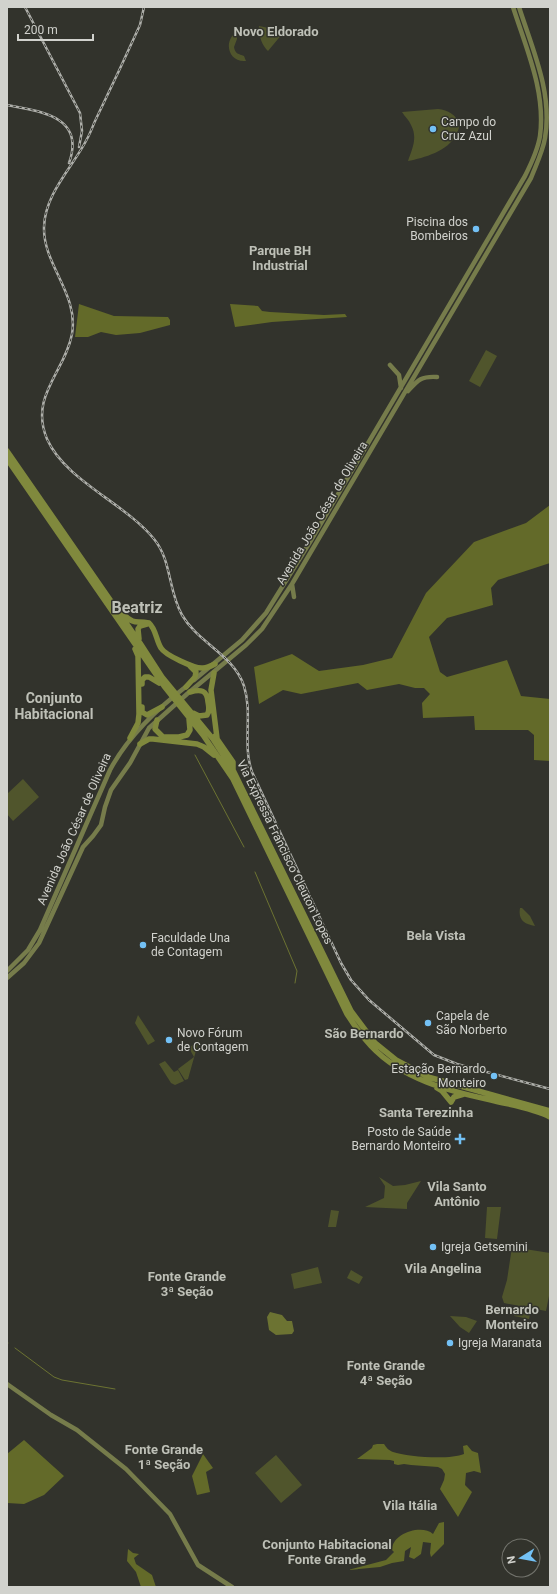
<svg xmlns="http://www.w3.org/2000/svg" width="557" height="1594" font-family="Roboto,sans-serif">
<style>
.green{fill:#50552c}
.forest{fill:#636a29}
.water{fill:#6c7332}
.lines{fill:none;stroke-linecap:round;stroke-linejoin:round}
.stream{stroke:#6c7332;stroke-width:1}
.major{stroke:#767c4b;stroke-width:4.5}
.highway{stroke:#80893d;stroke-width:5.5}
.rail-casing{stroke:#aeafaa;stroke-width:2.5}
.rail{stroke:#32332c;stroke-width:1;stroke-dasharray:3;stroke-linecap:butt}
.poi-dot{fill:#73c1f5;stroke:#32332c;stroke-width:1.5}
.labels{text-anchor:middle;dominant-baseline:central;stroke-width:3;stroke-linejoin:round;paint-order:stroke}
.poi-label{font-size:12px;fill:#d1d2cd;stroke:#32332c;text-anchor:start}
.street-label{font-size:12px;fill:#d1d2cd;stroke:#32332c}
.neighbourhood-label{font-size:13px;font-weight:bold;fill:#bec0b7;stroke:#32332c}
.quarter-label{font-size:14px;font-weight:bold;fill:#bec0b7;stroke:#32332c}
.district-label{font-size:16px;font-weight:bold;fill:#bec0b7;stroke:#32332c}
</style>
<rect width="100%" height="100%" fill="#32332c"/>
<path class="green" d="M259,26L283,31V33L268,51C262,46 258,34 259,26Z
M240,30L241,32L237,34V39L234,47C235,54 239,54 244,56L246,61C227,63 222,38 240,30Z
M438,109C448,110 456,115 460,124C459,127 458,132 456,135C448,151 424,158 408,161C412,149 418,138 411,125C409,120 405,117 402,112Z
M486,350L497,356L480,387L469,381Z
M23,779L39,797L13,821L7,814V794Z
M520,908H522L530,916L535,926C524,924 518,920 520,908Z
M138,1015L155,1041L148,1045L135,1023Z
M199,1040L188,1079L185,1080L178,1069L194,1057L189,1048Z
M165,1061L174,1072L178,1070L184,1081L175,1085L171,1083L159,1064Z
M379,1177L393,1186L405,1185L421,1181L407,1203V1209L365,1207L384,1198L385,1186Z
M487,1207H501L497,1239L485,1238Z
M331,1210L339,1211L336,1227H328Z
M512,1247L550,1253V1291L546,1311L504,1303L502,1297L507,1280Z
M318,1267L322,1283L294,1289L291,1274Z
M351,1270L363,1277L359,1284L347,1278Z
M516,1306L531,1310L529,1319L514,1316Z
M450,1316L466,1317L477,1321L469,1333L460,1327Z
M276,1455L302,1485L281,1503L255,1473Z"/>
<path class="forest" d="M79,304L114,316L168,317L170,320V325L140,333L116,335L101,332L88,337H75Z
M230,304L258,306L262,311L270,312L324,315L345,314L347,317L272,322L235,327Z
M550,505V563L498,580L491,588L493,605L447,618L429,637L440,672L447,677L507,660L521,696L550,699V761L534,760V735L528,730H475L474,716L423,718L422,703L430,694L424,688H415L399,684L367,690L358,683L301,694L283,690L259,704L254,667L292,654L319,671L363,665L392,658L426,593L474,542L526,523Z
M24,1440L64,1476L44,1495L24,1504L7,1503V1454Z
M377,1444H384C386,1447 388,1450 393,1452C407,1457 450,1460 464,1454L463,1446L467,1445L472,1451L478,1453L481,1473L474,1471L466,1473L465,1485L472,1492L458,1517L440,1489L444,1480L445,1474L442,1469L438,1467L411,1465L404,1464L398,1465L394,1464V1461L390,1460L357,1459L372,1448L373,1445Z
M203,1454L213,1468L206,1472L210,1492L197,1495L192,1476Z
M444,1522V1544L431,1557L430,1553L431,1543L423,1542L421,1554L414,1559L409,1557L411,1547L405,1551L404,1561L392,1563L380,1567L348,1570L386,1560L394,1552L392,1550C392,1533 422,1524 433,1534L439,1523Z
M128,1549L133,1553L139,1554L134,1558L136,1564L152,1575L156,1587H141L136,1572L127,1561Z"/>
<path class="water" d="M270,1312L282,1315L287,1321H292L294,1331L292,1334L276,1335L269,1330L267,1317Z"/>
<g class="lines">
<path class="stream" d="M195,755L244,847
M255,872L297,971L295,983
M7,1343H8
M15,1348L54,1377L62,1380L115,1389"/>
<path class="major" d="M390,365L399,375L401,388
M408,391C418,380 421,376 437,377
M292,584L294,597
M194,680L242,640L266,613L310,542L525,176C531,164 538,149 540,136C546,92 526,48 513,7
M7,971L28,950L40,930L110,770C128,736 158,708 188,685
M7,978L24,963L39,943L83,847L93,836L101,825L105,807L111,790L130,763L149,728L187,694L246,645L262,629L292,584L531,178C536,165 543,151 545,138C553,93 532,48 519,7
M7,1384L51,1415L77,1430L126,1469L170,1514L198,1565L232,1587"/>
<path class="highway" d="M7,451L140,643L162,677L213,739L233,770L351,1011L375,1043L396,1060L428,1077L550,1111
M7,459L164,686L203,735L233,779L347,1014C354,1025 362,1036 371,1046C402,1079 448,1091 491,1100C510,1105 533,1108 550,1117
M123,614C136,626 135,620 149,623C156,629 156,640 161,648C165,655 195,669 203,668C207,668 211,666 215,664
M139,639L138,629L140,626L147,624
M214,673L211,690L217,738
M142,684V680L145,677H149L159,683
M186,687L195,677L196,672L190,666
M190,692C201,689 207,690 208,702C209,707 210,711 207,715L199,716L193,713
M142,707V712L147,715L162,707
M157,720L155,729L163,737H179L187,735L190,730L189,719
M215,736L233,762V769
M130,738L138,723L139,714L138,656L135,649
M140,744L149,739H153L197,744L204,747L214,755
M437,1088L442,1091L451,1102L454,1097L464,1094"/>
<g class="rail-casing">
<path id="rail" d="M25,7L80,113L82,131L79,147
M144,7L140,25C126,56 111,88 96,119C93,125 91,132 87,139C73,167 45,193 44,227C43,265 79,294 72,334C65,372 29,396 47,439C65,480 126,504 154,539C172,561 168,591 182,615C198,643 234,655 244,686C253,714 242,744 252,772L341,963L351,980L369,1000L434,1055L457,1064L550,1089
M7,105C39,111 86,116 69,163"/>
</g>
<use href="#rail" class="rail"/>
</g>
<g class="poi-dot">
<circle cx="433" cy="129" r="4"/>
<circle cx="476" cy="229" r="4"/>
<circle cx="143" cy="945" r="4"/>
<circle cx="428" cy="1023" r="4"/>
<circle cx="169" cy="1040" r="4"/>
<circle cx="494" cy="1076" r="4"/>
<path d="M458 1133h4v4h4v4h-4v4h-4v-4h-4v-4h4z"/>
<circle cx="433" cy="1247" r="4"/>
<circle cx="450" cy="1343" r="4"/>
</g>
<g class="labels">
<g class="poi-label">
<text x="441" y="122">Campo do<tspan x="441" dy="14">Cruz Azul</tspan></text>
<text x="468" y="222" text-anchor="end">Piscina dos<tspan x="468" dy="14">Bombeiros</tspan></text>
<text x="151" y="938">Faculdade Una<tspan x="151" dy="14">de Contagem</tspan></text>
<text x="436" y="1016">Capela de<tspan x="436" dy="14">São Norberto</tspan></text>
<text x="177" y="1033">Novo Fórum<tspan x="177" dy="14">de Contagem</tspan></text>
<text x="486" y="1069" text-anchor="end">Estação Bernardo<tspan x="486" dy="14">Monteiro</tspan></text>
<text x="451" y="1132" text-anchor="end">Posto de Saúde<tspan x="451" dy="14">Bernardo Monteiro</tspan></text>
<text x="441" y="1247">Igreja Getsemini</text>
<text x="458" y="1343">Igreja Maranata</text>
</g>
<g class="street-label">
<text transform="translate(322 513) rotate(-59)">Avenida João César de Oliveira</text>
<text transform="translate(74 829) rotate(-66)">Avenida João César de Oliveira</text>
<text transform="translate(285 852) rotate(64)">Via Expressa Francisco Cleuton Lopes</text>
</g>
<g class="neighbourhood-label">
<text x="276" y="31">Novo Eldorado</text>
<text x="280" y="250">Parque BH<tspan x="280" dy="15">Industrial</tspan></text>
<text x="436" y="935">Bela Vista</text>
<text x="364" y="1033">São Bernardo</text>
<text x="426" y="1112">Santa Terezinha</text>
<text x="457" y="1186">Vila Santo<tspan x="457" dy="15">Antônio</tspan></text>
<text x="443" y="1268">Vila Angelina</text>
<text x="187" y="1276">Fonte Grande<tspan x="187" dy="15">3ª Seção</tspan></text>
<text x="512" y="1309">Bernardo<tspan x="512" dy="15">Monteiro</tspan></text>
<text x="386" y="1365">Fonte Grande<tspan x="386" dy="15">4ª Seção</tspan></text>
<text x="164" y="1449">Fonte Grande<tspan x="164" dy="15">1ª Seção</tspan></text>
<text x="410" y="1505">Vila Itália</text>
<text x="327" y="1544">Conjunto Habitacional<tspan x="327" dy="15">Fonte Grande</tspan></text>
</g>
<g class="quarter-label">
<text x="54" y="698">Conjunto<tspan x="54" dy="16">Habitacional</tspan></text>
</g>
<g class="district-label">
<text x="137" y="607">Beatriz</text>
</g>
</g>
<rect width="557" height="1594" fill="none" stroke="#d1d2cd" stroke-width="16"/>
<g transform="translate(521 1558) rotate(259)"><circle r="19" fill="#32332c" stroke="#72736c"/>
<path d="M0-3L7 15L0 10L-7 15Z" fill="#73c1f5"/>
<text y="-6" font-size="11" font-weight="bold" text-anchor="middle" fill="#d1d2cd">N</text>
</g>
<path d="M18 34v6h75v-6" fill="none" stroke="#d1d2cd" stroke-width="2"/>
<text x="24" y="34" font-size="12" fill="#d1d2cd" stroke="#32332c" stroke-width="3" paint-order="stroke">200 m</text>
</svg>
